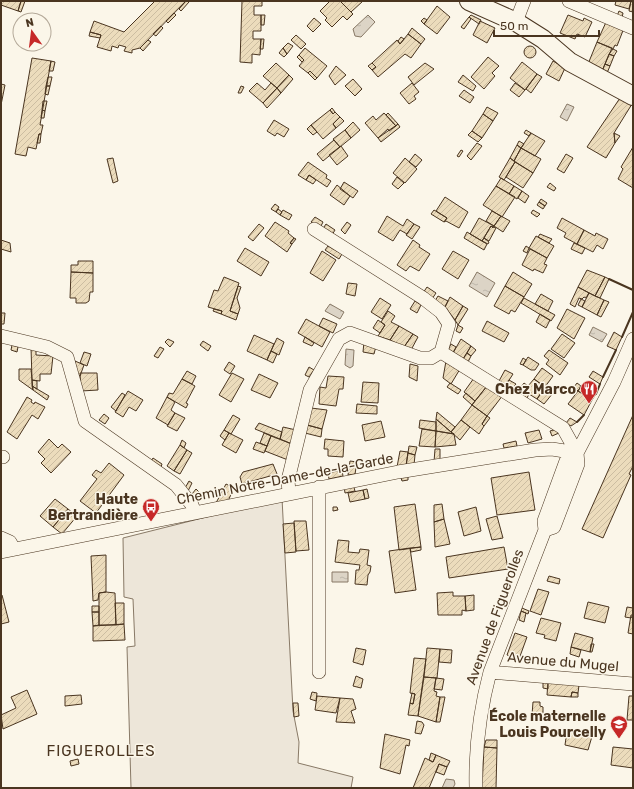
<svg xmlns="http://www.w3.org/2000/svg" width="634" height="789" font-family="Rubik,sans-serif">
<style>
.green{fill:#ede6d9;stroke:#887966}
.water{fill:url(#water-ripples);stroke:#887966}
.building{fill:url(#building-hatch);stroke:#4a3520}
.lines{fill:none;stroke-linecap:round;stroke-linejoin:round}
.street-casing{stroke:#4a3520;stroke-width:14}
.secondary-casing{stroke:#4a3520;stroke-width:20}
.street{stroke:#fbf6e9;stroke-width:13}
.secondary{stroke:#fbf6e9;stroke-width:18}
.wall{stroke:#4a3520;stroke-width:2}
.labels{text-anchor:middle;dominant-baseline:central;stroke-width:3;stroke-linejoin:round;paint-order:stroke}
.poi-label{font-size:14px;font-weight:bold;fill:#4a3520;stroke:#fbf6e9;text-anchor:end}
.street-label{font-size:14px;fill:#4a3520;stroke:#fbf6e9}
.neighbourhood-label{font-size:15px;letter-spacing:1px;fill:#4a3520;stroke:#fbf6e9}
</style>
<defs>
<pattern id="water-ripples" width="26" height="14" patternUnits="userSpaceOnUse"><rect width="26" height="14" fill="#dcd4c6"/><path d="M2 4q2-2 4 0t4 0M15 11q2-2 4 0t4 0" fill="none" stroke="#beb7aa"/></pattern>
<pattern id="building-hatch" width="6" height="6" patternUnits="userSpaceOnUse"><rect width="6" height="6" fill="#ecdcbc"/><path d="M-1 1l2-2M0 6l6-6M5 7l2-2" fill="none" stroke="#ccbda1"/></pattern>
</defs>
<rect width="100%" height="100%" fill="#fbf6e9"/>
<path class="green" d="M282,498L293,711L299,742L298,763L353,777L351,788H131L127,647L135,646L133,599L124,597L123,538Z"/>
<path class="water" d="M368,15L375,22L361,37L355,36L353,29Z
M567,104L574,107L567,121L560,117Z
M477,272L495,283L487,297L469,286Z
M330,304L344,312L340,319L325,311Z
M593,327L607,334L602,342L589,335Z
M346,349L354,350L353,366L350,368L345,365Z
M332,572H348V582H332Z
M446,779L454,780L455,784L453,788H442Z"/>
<path class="building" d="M1,1H21L18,11L1,5Z
M21,1H25L21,12L18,11Z
M155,1H186L140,48L132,50V53L124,51L126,47L119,45L118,48L112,46L111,51L97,47L101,35L90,32L94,21L124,32Z
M186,1L189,2L181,11L179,9Z
M242,1H262V6H254V15H261V31H253V39H261L260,55L252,54V63L240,62Z
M330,1H340L353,14L347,20L343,16L332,27L325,20L327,18L320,11Z
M340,1H363L351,12Z
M616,1H631L629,9L615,5Z
M631,1H633V12L629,11Z
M437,6L450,17L437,34L424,24Z
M619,11L623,13L622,18L617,16Z
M174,13L176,15L168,23L166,21Z
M261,15H265L264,25H261Z
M471,15L481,20L479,24L469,17Z
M568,15L583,21L584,18L592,22L585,37L577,34L575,39L560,33Z
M469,17L471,19L464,29L461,27Z
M314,18L321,24L313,32L307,26Z
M424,18L427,20L424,24L421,21Z
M607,20L624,28L617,46L615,45L613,49L597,42Z
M480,21L495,28L487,43L473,35Z
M161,26L163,28L156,36L153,34Z
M412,28L425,39L421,44L408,34Z
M90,32L101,35L100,38L89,36Z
M408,34L421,44L411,58L405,54L378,77L372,70L376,67L372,63L397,40L400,44Z
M296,35L306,44L301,49L291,40Z
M401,37L404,39L400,44L398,41Z
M261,39H264L263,49H260Z
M148,40L151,42L143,51L140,48Z
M597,42L612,48L602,71L588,64Z
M288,43L293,46L287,54L283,48Z
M524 52a6 6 0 1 1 12 0a6 6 0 1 1-12 0Z
M283,48L287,54L284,57L279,53Z
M305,48L327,66L317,78L310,71L308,73L299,66L304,60L299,55Z
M613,49L617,51L614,56L609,54Z
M609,54L614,56L610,66L605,64Z
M299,55L304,60L302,62L297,57Z
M488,57L499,66L492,73L495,76L484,89L471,77Z
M32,58L51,61L40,125H43L41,134H39L36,149L28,147L26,156L15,154Z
M51,61L55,62L53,71H49Z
M553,61L565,68L559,81L546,74Z
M522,62L537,74L525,90L510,78Z
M276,63L289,75L277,88L263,76Z
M372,63L376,67L372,70L368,66Z
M425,63L434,69L414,85L408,77Z
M605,64L610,66L607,73L602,71Z
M336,66L346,75L335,85L329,76Z
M310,71L317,78L315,80L308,73Z
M537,74L542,77L531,93L526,89Z
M289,75L293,79L281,93L277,88Z
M463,75L476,86L473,91L458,82Z
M48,77H52L50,86H46Z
M353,79L362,89L355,96L345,86Z
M257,83L265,90L271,83L277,88L263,103L249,91Z
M412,83L419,92L414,96L416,99L409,104L400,93Z
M515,83L525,90L519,97L510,90Z
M1,84L5,85L1,105Z
M46,86H50L48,95L45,94Z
M241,86L244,87L241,93H238Z
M277,88L281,93L267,108L263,103Z
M464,90L474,97L470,103L459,96Z
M620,98L632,104L614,133L615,143L606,158L587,147Z
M43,101H47L45,111L42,110Z
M487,107L498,113L493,121L483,114Z
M332,108L335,112L333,114L330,110Z
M42,110L45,111L44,118H41Z
M330,110L333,114L335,112L340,117L333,124L336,128L323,139L311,125Z
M384,113L396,126L389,131L388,129L378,138L365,123L373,116L376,120Z
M388,113L398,124L396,126L386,115Z
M483,114L493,121L482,138L472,131Z
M340,117L344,121L336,128L333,124Z
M274,120L289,129L284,137L277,133L275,136L267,131Z
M353,122L360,130L351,138L345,130Z
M398,124L400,127L381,142L378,138Z
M311,125L317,132L313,135L307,129Z
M345,130L351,138L340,147L333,139Z
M526,130L531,133L529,136L524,133Z
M472,131L482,138L478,142L468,135Z
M531,133L545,141L535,156L521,148Z
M614,133L620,136L615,143Z
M39,134H41L40,143H37Z
M334,140L340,147L323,161L317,154Z
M519,141L524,144L521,148L517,145Z
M477,143L482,146L471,160L467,156Z
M517,145L521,148L514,161L510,158Z
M341,146L348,156L337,165L329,155Z
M633,147V188L618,179L623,169L621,167Z
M521,148L541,159L533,173L514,161Z
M461,150L463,151L459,157L457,156Z
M415,154L422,160L416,167L409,162Z
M566,154L573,158L564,173L557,169Z
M113,158L118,181L113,183L107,159Z
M405,158L417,169L405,183L393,173Z
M510,158L515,162L504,180L499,177Z
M308,162L327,175L326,178L331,181L327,187L309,175L306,180L298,175Z
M515,162L533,173L523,188L506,177Z
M309,175L316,180L313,184L306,180Z
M397,177L404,183L398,189L392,184Z
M501,178L514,186L509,194L496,186Z
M344,182L358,191L353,198L340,189Z
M550,183L556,188L554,191L547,187Z
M337,185L350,196L344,205L330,195Z
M496,186L515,197L502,217L483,205Z
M514,186L522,191L517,199L509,194Z
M522,191L529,196L525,203L518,198Z
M445,197L468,212L459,228L446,221L444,222L447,218L436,211Z
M541,199L547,203L545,206L539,202Z
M539,202L545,206L543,209L537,205Z
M275,204L279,207L276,212L271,209Z
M278,209L282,212L280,215L276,212Z
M283,210L292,215L289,220L280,215Z
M434,210L447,218L444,222L431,214Z
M533,210L540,214L537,217L531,213Z
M492,211L501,216L494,226L486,221Z
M387,216L403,226L407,219L414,224L407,234L400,230L393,241L378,232Z
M501,216L510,221L503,232L494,226Z
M315,217L323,222L320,228L311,222Z
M479,218L494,226L493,228L491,226L482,241L470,234Z
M562,218L584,230L577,244L564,237L566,233L557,228Z
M275,222L289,231L288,233L294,238L290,243L292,244L287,252L265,236Z
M347,222L351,225L345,234L341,230Z
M259,224L264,228L253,241L248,237Z
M326,224L335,230L332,235L322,230Z
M414,224L420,227L412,239L406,235Z
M491,226L496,228L489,241L484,238Z
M584,230L595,236L596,233L608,239L603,249L597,245L593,252L577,244Z
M467,232L487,244L484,250L464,238Z
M540,234L552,239L549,243L538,237Z
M536,236L554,246L547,258L529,248Z
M294,238L296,239L292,244L290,243Z
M484,238L489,242L488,244L482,241Z
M1,240L10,243L11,252L1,249Z
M413,240L420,245L419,247L430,254L419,271L410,266L406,271L397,265Z
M574,243L585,248L582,254L571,249Z
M328,246L342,254L339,259L325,250Z
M526,246L529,248L527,253L523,251Z
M245,248L269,262L261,276L237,261Z
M530,249L547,258L544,264L547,265L543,273L534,269L533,271L522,265Z
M322,251L336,260L323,281L310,273Z
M453,251L469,260L458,279L442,269Z
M78,261H93V273L71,272V265H78Z
M587,270L605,277L595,296L578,287Z
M71,272L93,273V292H90L89,301L86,303H76V298H70Z
M513,272L532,284L524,297L505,286Z
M224,277L239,283L230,311L238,314L236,320L221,314L222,311L208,307L214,290L218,291Z
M605,277L609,279L600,298L595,296Z
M348,283L357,284L355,296L346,294Z
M238,286L241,287L237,298L240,308L238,314L230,311Z
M505,286L524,297L515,312L511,310L509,314L494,306Z
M427,287L436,293L432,299L423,293Z
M578,287L589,293L586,298L584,297L582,299L579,298L575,307L570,304Z
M589,293L604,300L597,315L582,307Z
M541,294L553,301L548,311L535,304Z
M438,296L448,301L445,307L435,301Z
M450,297L463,306L455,320L445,307Z
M380,298L391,305L382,319L371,312Z
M524,298L555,315L551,321L521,303Z
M581,299L585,301L582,307L578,305Z
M604,300L609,302L601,317L597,315Z
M415,301L421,305L417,313L410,309Z
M463,306L468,309L458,325L455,320Z
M214,309L222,311L221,314L213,311Z
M567,309L585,318L574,339L557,328Z
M388,311L395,316L391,322L399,326L390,340L378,336L385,325L381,322Z
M1,313H5L4,324H1Z
M540,314L550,320L546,328L536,322Z
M323,318L337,324L333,333L319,326Z
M306,319L330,332L322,347L298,333Z
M378,320L385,325L380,333L373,328Z
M487,321L509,333L504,342L482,331Z
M458,325L463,328L460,333L456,331Z
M399,326L413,334L404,347L390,340Z
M614,332L622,337L616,350L607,346Z
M413,334L418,337L411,350L404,347Z
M562,334L575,343L564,358L551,349Z
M254,335L274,344L267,360L247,351Z
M305,337L314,343L312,346L303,342Z
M277,338L284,342L279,355L271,351Z
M168,339L174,342L170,347L165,342Z
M461,339L471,346L463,359L453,353Z
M203,341L211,346L208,351L200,345Z
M364,342L376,346L374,354L363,352Z
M451,344L456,347L453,353L448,350Z
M12,345L18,347L17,352L11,350Z
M471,346L476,350L471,356L467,353Z
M31,347L36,349V355L53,356L51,374H40V381L32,380Z
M160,347L164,349L158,358L154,356Z
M549,350L568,363L560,375L546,364L549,360L544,356Z
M271,351L277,354L273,363L267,360Z
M84,352L91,354L87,366L80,363Z
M467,353L471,356L468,362L463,359Z
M528,357L539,364L535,370H531L523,365Z
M523,358L526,360L523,365L520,364Z
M75,361L84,365L80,376L77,375Z
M446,361L460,369L451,384L443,378Z
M229,362L235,366L230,374L224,370Z
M410,364L418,366L417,381L409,377Z
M309,367L314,370L309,377L305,375Z
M542,368L553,376L545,387L534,379Z
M19,369H31L33,390L19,380Z
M505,370L513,374L506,385L499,381Z
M187,371L196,376L192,384L182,379Z
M593,371L603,377L600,384L589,377Z
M80,373H97L98,390L81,391Z
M232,373L244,379L231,402L219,395Z
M259,374L278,383L270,398L251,390Z
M328,376L344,377L343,389H339L336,406L319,404L320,387L326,388Z
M474,378L487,386L475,401L464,392Z
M182,379L195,386L186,403L188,404L186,408L167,397L169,393L173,394Z
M534,379L545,387L537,399L529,394L527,398L517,392L524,383L528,386Z
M32,380L37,381V389L32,386Z
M509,380L516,384L512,389L506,385Z
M363,382L379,383L378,403L361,402Z
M450,383L461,390L458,394L447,387Z
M577,383L581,386L578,391L574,387Z
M32,386L49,396L47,400L33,390Z
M487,386L503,395L487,416L472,405Z
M581,386L596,394L592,400L578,391Z
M545,387L553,393L544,404L537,399Z
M128,391L143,400L136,411L129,407L123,417L115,412Z
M578,391L592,400L584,415L568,404Z
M122,393L125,395L116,411L111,407Z
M466,393L475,401L472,405L463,397Z
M27,397L32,400L31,402L34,404L35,402L45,407L38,419L32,415L17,439L7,432Z
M167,397L175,402L171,410L175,413L168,425L156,418Z
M357,404L377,406V414L356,413Z
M472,405L487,416L482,424L484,426L479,434L461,420Z
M311,408L327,410L322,429L307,425Z
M437,412L455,427L451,432L436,419Z
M175,413L185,418L177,431L167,426Z
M104,414L109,418L105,424L99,420Z
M233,415L240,419L231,434L224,430Z
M633,415V466L629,474L631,475L603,538L582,529Z
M487,416L490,418L484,426L482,424Z
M570,418L577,422L571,426L566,423Z
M436,419L451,432L454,434L436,431Z
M420,420L436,422V431L419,428Z
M461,420L470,427L460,440L451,432Z
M381,421L385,437L365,441L362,425Z
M259,423L282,432L280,439L255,429Z
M307,425L322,429L321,437L305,433Z
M283,427L296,430L292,444L280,439Z
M422,429L436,431L435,447L419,446Z
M557,429L559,433L552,436L550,431Z
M224,430L229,433L225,440L220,436Z
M539,430L542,439L528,443L525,433Z
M436,431L454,434L456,445L435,447Z
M229,433L243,440L236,453L222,445Z
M264,433L271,436L267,446L260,443Z
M271,436L292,444L288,460L265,451Z
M49,439L58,448L62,444L71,452L51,473L41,463L45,459L38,452Z
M325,439L344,441L343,457L328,456V449H324Z
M182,440L186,443L184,448L180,445Z
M516,441L517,446L504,448L503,444Z
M256,442L267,446L264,453L253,449Z
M180,445L187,450L174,471L167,466Z
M409,446L417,447L415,455L408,453Z
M435,449H440V460L434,462Z
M187,450L192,453L180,474L174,471Z
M400,451L408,452L406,466L397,467Z
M408,453L415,455L414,465L406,466Z
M153,458L162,464L161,467L151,461Z
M350,461L357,462L355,474L348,475Z
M109,463L124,475L96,513L80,501L97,479L92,475L96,470L101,473Z
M273,464L277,474L242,484L240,477L243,472Z
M342,470L343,476L329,479L328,473Z
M529,472L535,510L497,515L491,478Z
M408,476V480L402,481L401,478Z
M189,481L192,483L188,491L185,488Z
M226,484L234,488L228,501L216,503Z
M353,484L355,491L345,493L344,486Z
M196,489L202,495L199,498L192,494Z
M367,489L369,498L365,499L363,490Z
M363,490L365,499L350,502L348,493Z
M55,499L68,509L53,527L40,516Z
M415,504L421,547L399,550L394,507Z
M442,504L444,519L434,522V505Z
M333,507H337L338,510L333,511Z
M476,507L481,531L464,536L458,512Z
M68,509L77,516L62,534L53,527Z
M497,516L503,538L492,540L486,519Z
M444,519L450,544L435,547L434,522Z
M294,521H306L309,550L296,551Z
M294,523L296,552L285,553L283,524Z
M338,540L349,541L348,552L359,553L360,549L369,550L367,565L371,566L370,572L368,575L367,585L355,584L356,570H359L360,565L335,562Z
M421,547V550L411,552L410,548Z
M504,547L508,569L449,578L446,557Z
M410,548L416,590L395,593L389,551Z
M106,555V592L99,593L98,600L93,601L91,556Z
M549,576L560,579L559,584L547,581Z
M538,589L549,592L541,615L530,611Z
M106,592L115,593L116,625H99V593Z
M453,592V596H465L466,611L462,610V615H438L437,593Z
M2,595L9,622L1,624V596Z
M474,595V610L466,611L465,596Z
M588,602L609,607L605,623L584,618Z
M115,603H124V624L116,625Z
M92,606H99V612H92Z
M627,607L633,608V615L631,618L625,617Z
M522,608L529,611L528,614L521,611Z
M521,611L526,613L524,622L519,620Z
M92,612H99V625L93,626Z
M631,615H633V634L628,633Z
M541,618L561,623L556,641L544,638L545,635L536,633Z
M124,624L125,640L93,641V626Z
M515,633L527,637L519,659L507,655Z
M575,633L593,638L590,652L571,647Z
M591,644H594L592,652H590Z
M571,647L581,650L579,657L570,654Z
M356,648L366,650L363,665L353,662Z
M427,648L440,649L437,678L424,677Z
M440,649L452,650L451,663L439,662Z
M414,658L426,659L418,716L408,715L410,703L413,704L415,694L410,693Z
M356,676L363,679L361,688L353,686Z
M424,677L436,678L434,691L437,692L436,696L440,697L436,722L418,716Z
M436,678L444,679L442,690L434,689Z
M543,681L548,682V689L543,688Z
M548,682L579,685L578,693L572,692L571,697L547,695Z
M27,690L37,714L3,729L1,715L16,708L11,697Z
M312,692L317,693L316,701L310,699Z
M572,692L578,693V697H571Z
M412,693L415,694L413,704L410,703Z
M81,695L82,704L65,706V696Z
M317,696L340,698L336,713L315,710Z
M629,696H633V720H627Z
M440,697H445L440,722H436Z
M340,698L353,699L356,709L351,711L355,723L336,722Z
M533,702H540V706L543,707V716L532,715Z
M293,703H298L299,716L294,717Z
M417,721L422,722L424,725L421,734L415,733Z
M567,731L593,733L588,750L565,745Z
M385,734L410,740L409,746L406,745L400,774L380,768Z
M486,740H497V748L484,747Z
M484,747L497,748L496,788H482Z
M613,747L633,749V768L611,765Z
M431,753L436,755L433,762L429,760Z
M436,755L450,761L447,767L439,764L429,788H413L425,758L433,762Z
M78,759L79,764L71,766L70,761Z
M439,764L447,767L444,775L436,772Z"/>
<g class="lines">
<g class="street-casing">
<path id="street" d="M569,1L633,28
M516,22L524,1
M314,229L423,298L441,312L449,324L441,352
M1,336L47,347L67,357L85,421L176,485L192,505L195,513
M1,457H3
M289,493L288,480L310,390L339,339L350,333L420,358H431L441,352L563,428L577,453L578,464L554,527L545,530
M1,538L10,542L14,549
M1,552L398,472L535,450L552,449L577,453
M319,672V487
M490,672L633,684
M476,788C475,749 480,710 490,672L545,530L544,521L566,461L577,453L614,382L633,339"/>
</g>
<g class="secondary-casing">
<path id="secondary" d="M469,1L516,22L543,39L570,62L633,96"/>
</g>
<use href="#street" class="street"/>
<use href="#secondary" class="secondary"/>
<path class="wall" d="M609,279L633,290
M622,337L633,312
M603,377L616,350
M596,394L600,384
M577,422L584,415"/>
</g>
<defs>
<g id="restaurant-pin" transform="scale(0.9)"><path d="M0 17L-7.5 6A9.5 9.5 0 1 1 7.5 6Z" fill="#c62828" stroke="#fbf6e9"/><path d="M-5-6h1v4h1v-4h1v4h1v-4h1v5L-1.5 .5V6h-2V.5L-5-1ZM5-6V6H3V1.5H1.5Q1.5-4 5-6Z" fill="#fff"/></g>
<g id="bus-pin" transform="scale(0.9)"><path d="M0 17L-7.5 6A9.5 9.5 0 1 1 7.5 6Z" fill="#c62828" stroke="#fbf6e9"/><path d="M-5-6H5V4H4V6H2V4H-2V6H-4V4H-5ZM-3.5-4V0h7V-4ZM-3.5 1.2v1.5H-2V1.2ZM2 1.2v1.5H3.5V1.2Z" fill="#fff"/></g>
<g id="school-pin" transform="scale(0.9)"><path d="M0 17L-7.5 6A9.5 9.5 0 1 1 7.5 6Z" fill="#c62828" stroke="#fbf6e9"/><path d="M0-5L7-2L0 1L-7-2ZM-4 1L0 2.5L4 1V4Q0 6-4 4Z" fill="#fff"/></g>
</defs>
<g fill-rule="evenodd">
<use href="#restaurant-pin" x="589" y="389"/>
<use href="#bus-pin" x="151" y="507"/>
<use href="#school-pin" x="619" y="724"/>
</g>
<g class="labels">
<g class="poi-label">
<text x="576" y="389">Chez Marco</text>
<text x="138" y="499">Haute<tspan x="138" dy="16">Bertrandière</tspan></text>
<text x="606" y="716">École maternelle<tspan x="606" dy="16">Louis Pourcelly</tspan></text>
</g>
<g class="street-label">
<text transform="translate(285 479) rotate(-11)">Chemin Notre-Dame-de-la-Garde</text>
<text transform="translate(495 617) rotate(-70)">Avenue de Figuerolles</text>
<text transform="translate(563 662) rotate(5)">Avenue du Mugel</text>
</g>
<g class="neighbourhood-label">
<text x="101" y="751">FIGUEROLLES</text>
</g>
</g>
<rect width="634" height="789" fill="none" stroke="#4a3520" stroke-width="4"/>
<g transform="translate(32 32) rotate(346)"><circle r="19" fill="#fbf6e9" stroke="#b4a999"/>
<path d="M0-3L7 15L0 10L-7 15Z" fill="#c62828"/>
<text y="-6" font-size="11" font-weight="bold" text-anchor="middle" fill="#4a3520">N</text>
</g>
<path d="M494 30v6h105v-6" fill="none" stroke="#4a3520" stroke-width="2"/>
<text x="500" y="30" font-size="12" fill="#4a3520" stroke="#fbf6e9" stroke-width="3" paint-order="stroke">50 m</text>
</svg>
